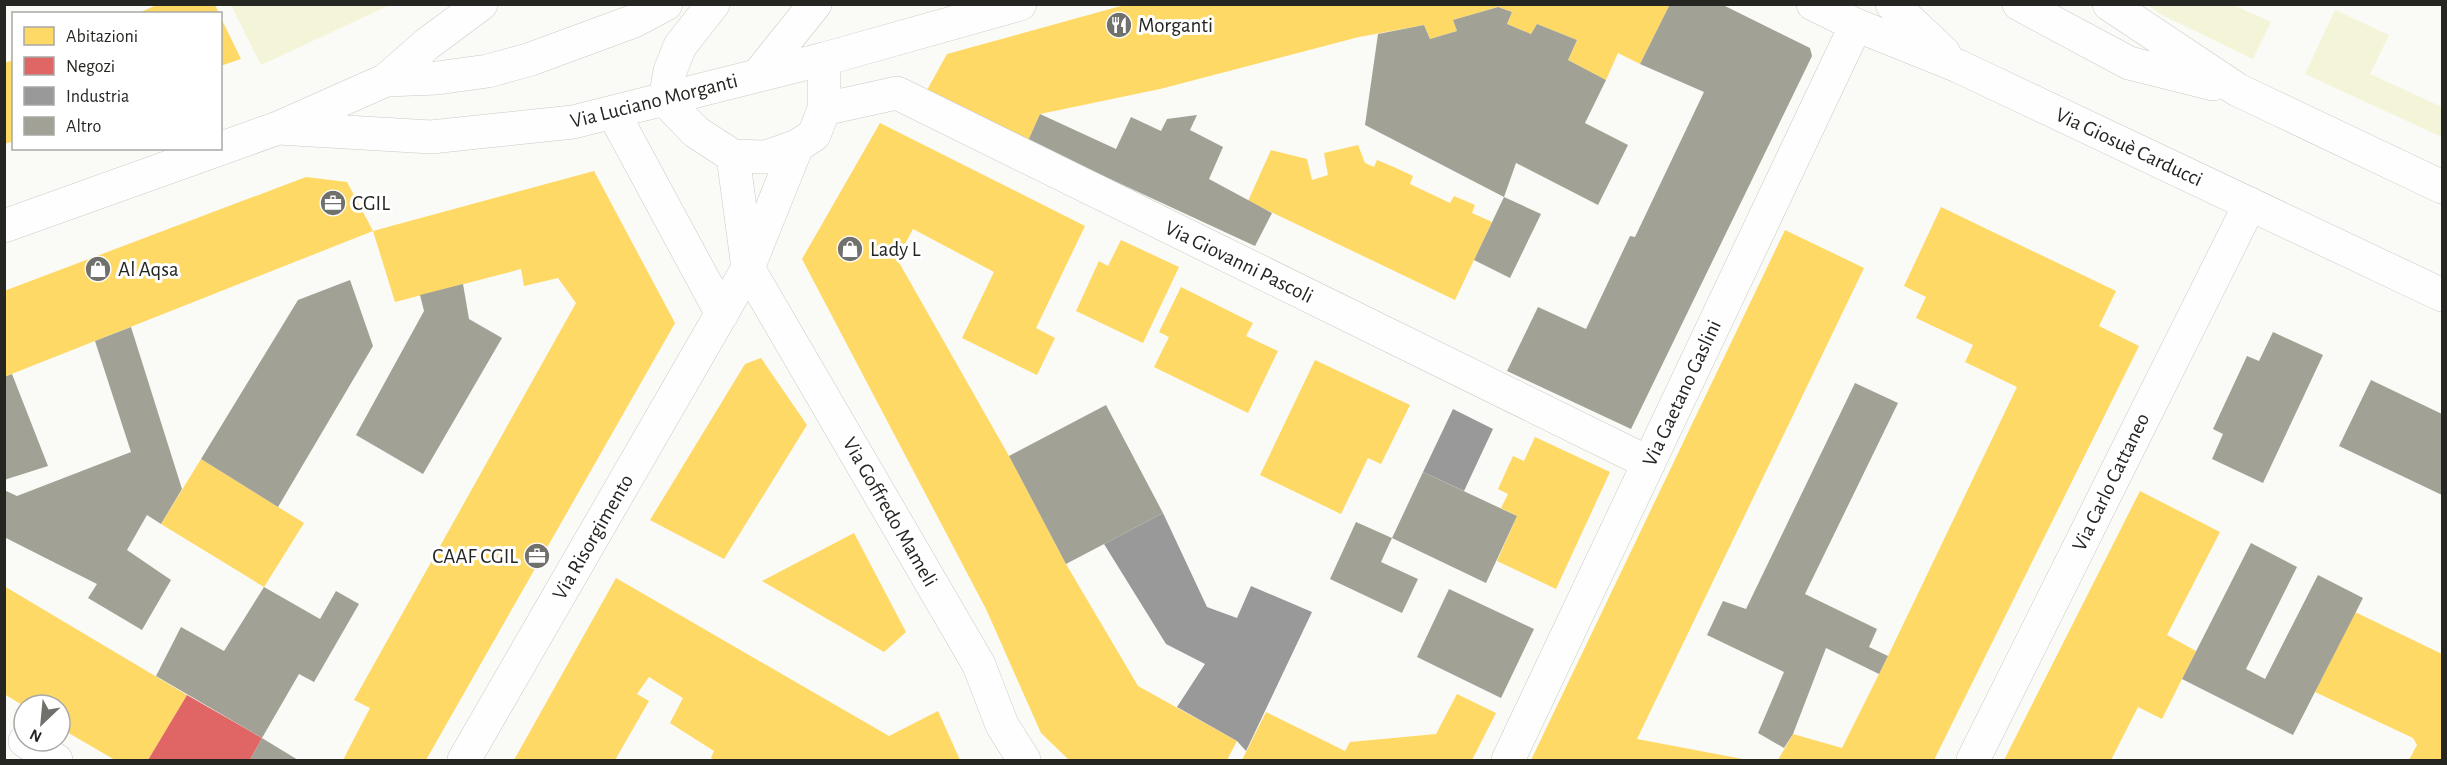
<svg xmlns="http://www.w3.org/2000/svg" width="2447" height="765" font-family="'Alegreya Sans',sans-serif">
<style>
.green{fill:#f4f5d8}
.homes{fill:#ffd966}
.shops{fill:#e06666}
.industry{fill:#999}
.building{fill:#a1a196}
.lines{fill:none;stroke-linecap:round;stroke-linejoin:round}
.minor-casing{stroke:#cacac7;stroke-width:34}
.major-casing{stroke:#cacac7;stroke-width:34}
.minor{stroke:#fefefe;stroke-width:33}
.major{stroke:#fefefe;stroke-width:33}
.labels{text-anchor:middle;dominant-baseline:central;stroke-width:6;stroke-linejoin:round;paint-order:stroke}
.poi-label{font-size:21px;fill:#252522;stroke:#fff;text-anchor:start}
.street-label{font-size:21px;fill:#252522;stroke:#fff}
</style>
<rect width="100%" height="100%" fill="#fafaf6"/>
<path class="green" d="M231,5H390L261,65Z
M2148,5H2233L2271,22L2253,59L2160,14Z
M2335,10L2389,35L2370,74L2442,107V137L2305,74Z"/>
<path class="homes" d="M159,4H215L219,14H136Z
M1128,4H1670L1640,64L1618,53L1606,80L1568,60L1577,40L1537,24L1531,34L1507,24L1512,12L1498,7L1453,20L1457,31L1430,39L1424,25L1359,37L1160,89L1040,114L1028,141L927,90L947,54Z
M220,16L241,59L220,66Z
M14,60V141L4,144V63Z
M880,123L1085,226L1036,328L1055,338L1037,375L962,338L994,272L913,229L897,259L1009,456L1066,564L1138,686L1237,741L1227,760H1069L1041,733L986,609L802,259Z
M1358,145L1365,163L1374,167L1377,160L1396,168L1413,176L1410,184L1450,203L1454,196L1475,205L1472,213L1492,222L1455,300L1248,201L1271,150L1307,159L1312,180L1328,175L1324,153Z
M594,171L675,323L426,760H343L370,708L354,700L576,303L558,278L524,286L521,269L395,302L373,231L4,377V291L306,177L347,182L373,231Z
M1941,207L2116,291L2099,326L2139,346L1934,760H1778L1793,734L1842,748L1888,656L2017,387L1965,362L1973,345L1916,318L1926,297L1904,286Z
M1785,230L1864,268L1637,739L1748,760H1531Z
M1121,240L1179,267L1143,343L1076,311L1099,261L1108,266Z
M1181,287L1253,323L1246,336L1278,351L1248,413L1154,367L1169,337L1159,332Z
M761,358L807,425L724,559L650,520L745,364Z
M1315,360L1410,405L1381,464L1368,458L1341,514L1260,475Z
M1535,437L1610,472L1556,589L1497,561L1517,516L1501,508L1508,494L1498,489L1513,456L1524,461Z
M201,459L304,523L264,587L161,524Z
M2140,491L2220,532L2167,635L2196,651L2162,719L2138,707L2111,760H2004Z
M854,533L906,632L884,652L762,581Z
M616,578L889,736L938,711L960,760H715L711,758L714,751L670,723L683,698L649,677L637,694L649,701L615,760H514Z
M4,586L187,695L148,760H115L60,728V705L24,706L4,694Z
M2355,612L2442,654V760H2409L2417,745L2413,738L2315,692Z
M1457,694L1496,713L1472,760H1242L1266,712L1345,751L1350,742L1436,734Z"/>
<path class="shops" d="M187,695L262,738L250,760H148Z"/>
<path class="industry" d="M1453,409L1493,429L1464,491L1423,472Z
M1163,513L1207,607L1237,618L1251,586L1312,612L1246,751L1237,741L1177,707L1205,664L1166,644L1104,544Z"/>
<path class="building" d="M1670,4H1721L1810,48L1812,56L1631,429L1507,371L1538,307L1586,329L1630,236L1635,237L1704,92L1640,64Z
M1498,7L1512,12L1507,24L1531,34L1537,24L1577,40L1568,60L1606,80L1585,123L1628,145L1598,205L1516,163L1504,197L1365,125L1378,34L1424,25L1430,39L1457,31L1453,20Z
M1040,114L1116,149L1131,117L1161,131L1167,119L1197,115L1190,130L1223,147L1209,179L1272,213L1255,246L1028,141Z
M1504,197L1541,214L1510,278L1474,260Z
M350,280L373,346L278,507L201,459L298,300Z
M463,284L469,319L502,338L423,474L356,435L424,311L420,295Z
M131,327L182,489L161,524L147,515L127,550L171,580L142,630L88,598L97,584L4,537V490L17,496L131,452L95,341Z
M2273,332L2323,355L2263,483L2212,459L2223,434L2213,429L2247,356L2259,361Z
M12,374L48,466L4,480V377Z
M2371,380L2442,414V495L2339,446Z
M1855,383L1898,403L1805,594L1877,629L1869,647L1888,656L1879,674L1826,648L1793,734L1784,748L1758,733L1784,672L1707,635L1723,601L1746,609Z
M1106,405L1163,513L1066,564L1009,456Z
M1423,472L1517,516L1486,583L1392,538Z
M1356,522L1392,538L1381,562L1418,579L1402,613L1330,579Z
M2251,543L2297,567L2246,669L2265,679L2318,575L2363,598L2293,735L2182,679Z
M264,587L320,619L336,591L359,604L314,682L299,674L262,738L156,676L181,627L224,651Z
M1449,589L1534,629L1501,698L1417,657Z
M262,738L298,760H250Z"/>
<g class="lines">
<g class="minor-casing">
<path id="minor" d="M665,100L696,132L733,156L766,157L797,146L814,135L824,109V59
M824,109L897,93L1649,463
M614,114L722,314
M733,156L748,268L979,665L1002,725L1024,760
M25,741L56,760
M464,760L748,268L797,146
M1508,760L1856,25
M1973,760L2250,204"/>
</g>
<g class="major-casing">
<path id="major" d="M1813,4L1856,25L1958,66L2442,295
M1892,4L1944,53
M2019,4L2129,63L2213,84
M2109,4L2238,90L2442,187
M758,75L815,4
M386,80L437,78L488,71L531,59L634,21L666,4
M665,100L670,71L680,46L713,4
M278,128L431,137L573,122L824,59L1020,4
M4,226L278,128L386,80L427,44L481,4"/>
</g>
<use href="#minor" class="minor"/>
<use href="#major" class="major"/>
</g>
<defs>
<g id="restaurant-disc" transform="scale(1.35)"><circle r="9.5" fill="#70706c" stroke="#fff"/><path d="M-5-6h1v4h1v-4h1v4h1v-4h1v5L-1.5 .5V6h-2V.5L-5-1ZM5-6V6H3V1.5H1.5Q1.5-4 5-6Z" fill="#fff"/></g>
<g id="office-disc" transform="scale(1.35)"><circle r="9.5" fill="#70706c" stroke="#fff"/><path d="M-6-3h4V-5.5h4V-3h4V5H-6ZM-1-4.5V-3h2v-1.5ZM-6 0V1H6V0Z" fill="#fff"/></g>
<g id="shop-disc" transform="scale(1.35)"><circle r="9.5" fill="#70706c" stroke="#fff"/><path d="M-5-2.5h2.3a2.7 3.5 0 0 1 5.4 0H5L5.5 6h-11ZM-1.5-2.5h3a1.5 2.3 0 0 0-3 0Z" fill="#fff"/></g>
</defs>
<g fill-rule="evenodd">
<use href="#restaurant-disc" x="1119" y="25"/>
<use href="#office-disc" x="333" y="203"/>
<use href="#shop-disc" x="850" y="249"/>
<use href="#shop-disc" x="98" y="269"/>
<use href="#office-disc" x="537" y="556"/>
</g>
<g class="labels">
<g class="poi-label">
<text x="1138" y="25">Morganti</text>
<text x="352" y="203">CGIL</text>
<text x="870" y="249">Lady L</text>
<text x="118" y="269">Al Aqsa</text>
<text x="518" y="556" text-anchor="end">CAAF CGIL</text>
</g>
<g class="street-label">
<text transform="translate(654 101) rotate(-14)">Via Luciano Morganti</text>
<text transform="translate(2129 147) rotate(25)">Via Giosuè Carducci</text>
<text transform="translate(1239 262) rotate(26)">Via Giovanni Pascoli</text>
<text transform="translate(1682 393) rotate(-65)">Via Gaetano Gaslini</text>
<text transform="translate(2111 482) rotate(-64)">Via Carlo Cattaneo</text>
<text transform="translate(890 512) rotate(60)">Via Goffredo Mameli</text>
<text transform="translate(593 537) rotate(-60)">Via Risorgimento</text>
</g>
</g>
<rect width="2447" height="765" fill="none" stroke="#252522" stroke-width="12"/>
<rect x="12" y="12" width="210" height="138" fill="#ffffff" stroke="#a8a8a7" stroke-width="1.5"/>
<rect x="24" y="27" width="30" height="18" fill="#ffd966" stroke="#a8a8a7" stroke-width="1.5"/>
<text x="66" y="42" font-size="18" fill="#252522">Abitazioni</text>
<rect x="24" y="57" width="30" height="18" fill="#e06666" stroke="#a8a8a7" stroke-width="1.5"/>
<text x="66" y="72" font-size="18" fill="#252522">Negozi</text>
<rect x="24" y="87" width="30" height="18" fill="#999999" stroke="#a8a8a7" stroke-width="1.5"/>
<text x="66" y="102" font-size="18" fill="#252522">Industria</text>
<rect x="24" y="117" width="30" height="18" fill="#a1a196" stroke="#a8a8a7" stroke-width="1.5"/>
<text x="66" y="132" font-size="18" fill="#252522">Altro</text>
<g transform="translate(42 723) rotate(206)"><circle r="28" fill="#ffffff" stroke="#a8a8a7" stroke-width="1.5"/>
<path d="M0-4.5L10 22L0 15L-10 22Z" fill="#70706c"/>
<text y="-9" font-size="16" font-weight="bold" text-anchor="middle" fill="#252522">N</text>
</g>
</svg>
